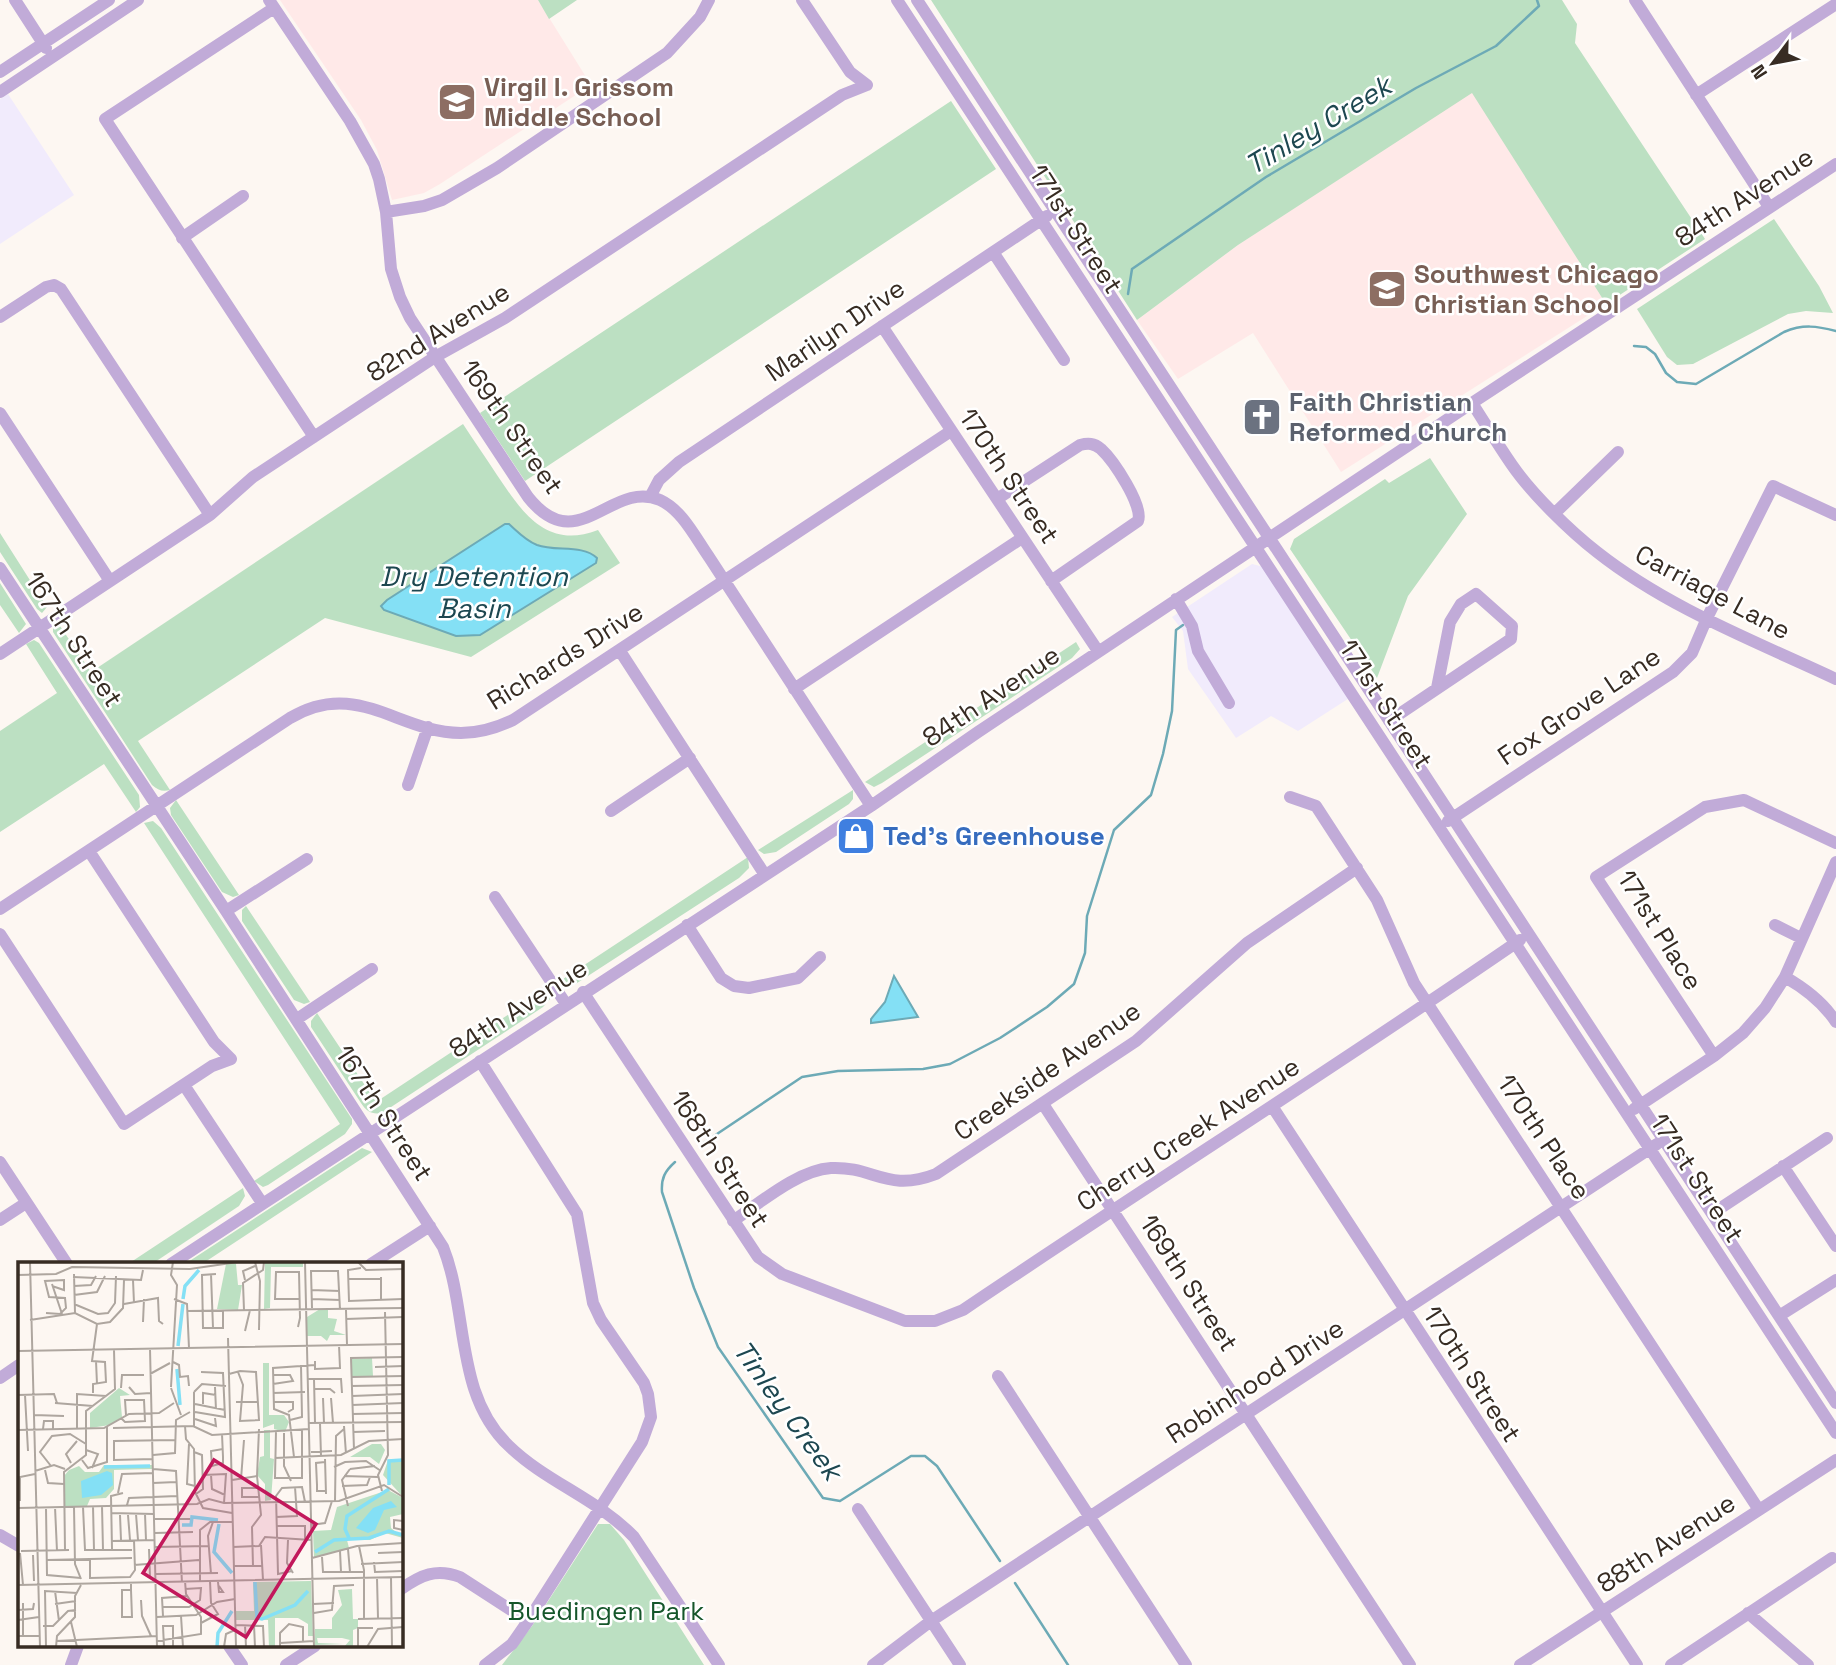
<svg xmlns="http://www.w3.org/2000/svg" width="1836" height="1665" font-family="'Space Grotesk',sans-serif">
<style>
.commercial{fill:#f1ebfc}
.education{fill:#ffe9e8}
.green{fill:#bce0c2}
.water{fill:#84e0f5;stroke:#6daab6;stroke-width:2}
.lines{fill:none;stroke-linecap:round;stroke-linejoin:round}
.stream{stroke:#6daab6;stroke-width:2.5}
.minor{stroke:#c1abd8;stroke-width:12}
.labels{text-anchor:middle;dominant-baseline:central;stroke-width:5;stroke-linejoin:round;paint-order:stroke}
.education-label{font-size:26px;font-weight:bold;fill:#785e54;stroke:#fff;text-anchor:start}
.street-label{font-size:26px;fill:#372c23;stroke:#fff}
.worship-label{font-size:26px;font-weight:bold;fill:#5b616d;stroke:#fff;text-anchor:start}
.shop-label{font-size:26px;font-weight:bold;fill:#366cbe;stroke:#fff;text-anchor:start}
.park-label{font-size:26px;fill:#15562a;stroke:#fff}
.water-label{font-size:28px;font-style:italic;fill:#1d4750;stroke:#fff}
.inset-river{fill:none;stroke:#84e0f5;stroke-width:3.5}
.inset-road{fill:none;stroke:#aea69f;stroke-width:2}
.view{fill:#c2185b;fill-opacity:0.15;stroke:#c2185b;stroke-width:3.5}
.inset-edge{fill:none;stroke:#372c23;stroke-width:3.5}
</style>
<rect width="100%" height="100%" fill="#fdf7f2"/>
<path class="commercial" d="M8,94L74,195L0,244V99Z
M1252,564L1264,567L1351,697L1298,731L1271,716L1236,738L1188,669L1183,631L1172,617Z"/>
<path class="education" d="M280,0H538L591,85L440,184L424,193L392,200L377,150L361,120Z
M1472,92L1606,304L1341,472L1253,333L1178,379L1137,320L1238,245Z"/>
<path class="green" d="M538,0H577L549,19Z
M931,0H1562L1577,24L1575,43L1705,239L1606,304L1472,93L1238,245L1137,320Z
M951,101L996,169L525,481L480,413Z
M1774,219L1819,286L1833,313L1806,311L1788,314L1693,364L1677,365L1667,357L1637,309Z
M463,424C474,441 486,458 497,475C522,512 546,550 598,530L620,563L471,657L325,618L138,741L170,790C162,792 158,790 152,785L53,632V628L58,623L91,672Z
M1430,458L1467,514L1408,596L1377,678L1290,549L1294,539L1385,479L1389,483Z
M0,533L47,607L42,613L37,609L0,552Z
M0,583L26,624L19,633L0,605Z
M34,640L39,643L139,795L140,807L136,812L104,764L0,832V731L57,693L26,644Z
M1076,642L1080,649L1072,658L882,783L874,787L865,782Z
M853,790V799L849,804L776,852L764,854L758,850Z
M176,800L239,895L233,897L222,892L171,815L170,808Z
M153,821L161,828L352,1119V1124L345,1134L268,1185L263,1187L254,1181L340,1124L144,823Z
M748,857L749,868L739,878L574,985L568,987L560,981Z
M246,906L310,1002L304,1004L294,1000L242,921V910Z
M550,987V999L543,1007L382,1113C372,1115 366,1111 361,1103L311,1027V1021L317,1013L376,1102Z
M362,1148L372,1152L202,1264H185Z
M243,1188L245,1196L239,1206L152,1264H128Z
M598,1524H610L624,1540L704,1665H502L532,1626Z"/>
<path class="water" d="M505,524H509C518,532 525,540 537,545C556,552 582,544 597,558L596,563L480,635L456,636L384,610L381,606L387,600Z
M894,976L918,1017L871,1023V1019L885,1002Z"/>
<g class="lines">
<path class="stream" d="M1128,294L1132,269L1266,177L1416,88L1496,46L1539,6L1537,0
M1634,346L1646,347L1655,354L1666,373L1677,382L1696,384L1784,332C1803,324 1817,326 1836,331
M702,1144L802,1077L838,1071L923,1069L950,1064L1000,1038L1047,1007L1074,984L1085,953L1087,916L1114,830L1151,795L1163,754L1172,711L1176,630L1183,625
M675,1162C665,1171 661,1178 662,1192L694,1288L718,1347L823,1498L840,1501L911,1456H925L937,1466L1000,1561
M1015,1583L1068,1665"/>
<path class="minor" d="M15,0L46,48
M269,0L350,121L374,164L379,179L386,212L391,269L400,297L410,318L528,497C578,560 611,479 660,500C682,510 695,537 709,557L871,806
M802,0L850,72L867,85
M897,0L1836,1433
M917,0L1836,1403
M1635,0L1769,207
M274,8L105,119L314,437
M0,72L109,0
M0,92L138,0
M1696,95L1836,4
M386,212L424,206L442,200L497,168L667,53L700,17L709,0
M182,238L243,196
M993,252L1064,360
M0,317L46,287L54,285L61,289L210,515
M882,326L1098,651
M1472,403C1485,423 1498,445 1512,465C1532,494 1570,531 1597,552C1668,608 1755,641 1836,679
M0,413L110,581
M650,497L659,480L679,462L1047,216
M997,499L1080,445C1088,443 1094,443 1101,449C1113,460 1144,506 1138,521L1051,581
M1555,513L1618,452
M0,568L226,911L443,1247C469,1312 454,1394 509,1446C546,1482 598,1499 634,1537L719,1665
M1176,599L1192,626L1198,651L1229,703
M620,651L765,875
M0,654L210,515L253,477L435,357L505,318L842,95L867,85
M794,689L1022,538
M1389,721L1511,639L1512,626L1476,594L1461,604L1450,622L1437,688
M408,785L428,727
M1290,797L1316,806L1377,900L1414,983L1759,1510
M611,811L690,758
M1448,821L1673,672L1692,653L1707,618L1773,486L1836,515
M495,897L566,1004
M0,909L290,718C357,678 398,733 461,733C480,733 496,728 513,720L951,431
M226,911L307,859
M687,925L721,978L734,986L749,988L798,978L820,957
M1775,925L1801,938
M0,934L124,1124L212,1066L231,1059L214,1042L89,851
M1785,977C1806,989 1823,1002 1836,1022
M583,992L758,1257L782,1274L905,1321H935L963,1310C1148,1185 1336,1067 1520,940
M297,1019L372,969
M1714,1056L1596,877L1705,807L1744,800L1836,843
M480,1061L577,1214L593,1303L601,1320L644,1383L648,1394L651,1417L642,1442L528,1621L512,1644L485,1665
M184,1085L262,1203
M1043,1104L1410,1665
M1272,1106L1637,1665
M1634,1109L1714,1056L1743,1033L1765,1008L1785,977L1836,862
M0,1162L67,1264
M1783,1166L1836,1246
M1713,1213L1827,1138
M0,1220L26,1203
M733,1221C760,1203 798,1170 831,1168C874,1166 887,1193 936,1174L1136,1041L1247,943L1357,868
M171,1264L871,806L978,732L1472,403L1836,164
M371,1264L430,1226
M1779,1316L1836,1280
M998,1376L1186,1665
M0,1378L19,1365
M858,1509L960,1665
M0,1535L19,1546
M401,1589C421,1575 436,1568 460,1577L528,1621
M1748,1613L1808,1665
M229,1646L242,1665
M71,1665L78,1646
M286,1665L315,1646
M873,1665L931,1621L1657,1144
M1520,1665L1836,1460
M1671,1665L1832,1558"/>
</g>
<defs>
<g id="school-square" transform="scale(2.0125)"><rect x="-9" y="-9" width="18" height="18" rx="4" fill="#8d6e63" stroke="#fff"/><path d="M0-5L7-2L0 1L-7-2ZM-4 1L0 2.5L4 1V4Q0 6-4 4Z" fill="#fff"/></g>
<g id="church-square" transform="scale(2.0125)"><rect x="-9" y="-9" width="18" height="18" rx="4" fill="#6b7280" stroke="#fff"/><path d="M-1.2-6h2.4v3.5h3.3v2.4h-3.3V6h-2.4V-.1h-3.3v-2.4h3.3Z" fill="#fff"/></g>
<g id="shop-square" transform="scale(2.0125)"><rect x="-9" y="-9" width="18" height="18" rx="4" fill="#3f7fe0" stroke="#fff"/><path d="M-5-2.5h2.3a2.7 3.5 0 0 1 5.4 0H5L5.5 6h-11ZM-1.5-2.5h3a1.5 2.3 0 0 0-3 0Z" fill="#fff"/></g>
</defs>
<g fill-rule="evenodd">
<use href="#school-square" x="457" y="102"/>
<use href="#school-square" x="1387" y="289"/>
<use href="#church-square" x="1262" y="417"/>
<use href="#shop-square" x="856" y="836"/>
</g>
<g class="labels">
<g class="education-label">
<text x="484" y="87">Virgil I. Grissom<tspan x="484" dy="30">Middle School</tspan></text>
<text x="1414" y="274">Southwest Chicago<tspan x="1414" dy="30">Christian School</tspan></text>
</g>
<g class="street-label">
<text transform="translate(1744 197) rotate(-33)">84th Avenue</text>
<text transform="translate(1076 229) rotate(57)">171st Street</text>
<text transform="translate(835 330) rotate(-34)">Marilyn Drive</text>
<text transform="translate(438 332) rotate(-32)">82nd Avenue</text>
<text transform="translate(512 427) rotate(55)">169th Street</text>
<text transform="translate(1009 476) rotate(56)">170th Street</text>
<text transform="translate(1713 592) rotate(28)">Carriage Lane</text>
<text transform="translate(74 639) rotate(57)">167th Street</text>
<text transform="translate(565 656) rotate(-32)">Richards Drive</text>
<text transform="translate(991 696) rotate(-34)">84th Avenue</text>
<text transform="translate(1386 704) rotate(57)">171st Street</text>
<text transform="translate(1579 706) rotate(-34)">Fox Grove Lane</text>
<text transform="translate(1660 930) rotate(58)">171st Place</text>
<text transform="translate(518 1008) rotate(-33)">84th Avenue</text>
<text transform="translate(1047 1071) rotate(-35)">Creekside Avenue</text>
<text transform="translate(384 1113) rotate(57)">167th Street</text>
<text transform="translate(1188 1134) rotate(-33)">Cherry Creek Avenue</text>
<text transform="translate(1544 1137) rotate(56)">170th Place</text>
<text transform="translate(720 1159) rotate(57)">168th Street</text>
<text transform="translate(1697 1178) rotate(57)">171st Street</text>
<text transform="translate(1189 1283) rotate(57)">169th Street</text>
<text transform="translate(1472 1374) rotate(57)">170th Street</text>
<text transform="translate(1255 1381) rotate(-33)">Robinhood Drive</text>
<text transform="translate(1666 1543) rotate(-33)">88th Avenue</text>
</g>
<g class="worship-label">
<text x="1289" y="402">Faith Christian<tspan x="1289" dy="30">Reformed Church</tspan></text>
</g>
<g class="shop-label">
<text x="883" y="836">Ted's Greenhouse</text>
</g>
<g class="park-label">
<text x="606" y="1611">Buedingen Park</text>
</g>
<g class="water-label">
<text transform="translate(1318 125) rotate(-31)">Tinley Creek</text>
<text x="474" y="576">Dry Detention<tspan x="474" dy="32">Basin</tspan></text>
<text transform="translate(788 1410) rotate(54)">Tinley Creek</text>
</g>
</g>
<g transform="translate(18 1262)">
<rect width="385" height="385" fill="#fdf7f2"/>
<path d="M247,0H285V5H253L252,46L246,47ZM208,2H218L220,23H224L220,48L199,47ZM302,47L310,48V56L319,57L316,69L328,73H312L309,79L303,74H289V55ZM354,96L355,114L334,115V97ZM245,101H251V153H266L271,160L267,170L256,167V162L245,166ZM101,126L112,133L102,134L104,155L92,163L72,166V151ZM246,168H252V196L256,197L253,238L247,239V222L239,213L242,195L246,194ZM354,182H363L367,188L361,202L352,195H332ZM385,197V235L365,213L370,198ZM86,203H134V207L96,208V227L88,236L72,237L69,244H47L46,214L51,208L61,204L67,210H81ZM370,228L385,236V252L372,255L373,266L385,276L367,271L352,278H329L331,286L296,295L295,269L313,268L319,245ZM293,319L295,374H290V362L280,356H257V385H251L250,358H218V349H236L235,320ZM334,327L335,357H340V366L335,368V385H326L332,378L324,376H299L300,381L325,382L297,383V367H314V356L324,343L320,328Z" fill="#bce0c2"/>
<path d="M89,209L94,211L95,223L83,233L64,236L63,219ZM373,239L379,245L366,248L357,268L350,271L338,266L355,246Z" fill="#84e0f5"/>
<path class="inset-river" d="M165,37L167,24L181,8M160,84L165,42M159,107L162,143M86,205L132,204M371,223V199L385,198M201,262L196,290L214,311M164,263H173L174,255L200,258M331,276L327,267L329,254L371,227M297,290L316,278L351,276L371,269L385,273M237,320L239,356L244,357L277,343L290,329M199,385L200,371L214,349"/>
<path class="inset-road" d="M12,0L22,385M237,0L242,19L241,68M287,0L296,385M340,0L348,8L385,7M343,6L330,8L331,39L385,37M56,12L57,51M193,12L195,66M198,12L184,13L185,66H205V48M0,13L38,12L54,5L172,7L220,0M55,15L123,18L125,8M331,17H363M115,18L116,41M227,18L225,9L237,4M34,22L44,52M56,24L73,23L78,14M293,28L322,29M56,33L79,30L87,14M156,37L169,42L171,86M294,37L322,38M363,38V15M56,42L80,52L90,51L97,41L98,14M106,42L140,36L141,59L145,62M294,46L293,9H320L322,48M226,48L225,21L245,8L246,0M328,48L329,83M170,49L385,46M28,51L42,52L48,46L47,36L31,35L27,19L46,18V28L34,24M328,57L385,55M12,58L57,51L79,62L92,60L105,46L106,18M125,60L126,37M280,65L282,56L281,10H258L257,37H281M227,69L232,48M210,76L218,385M132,87L139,385M0,89L385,82M78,99L79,122M297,99V107L322,106L321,83M155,100L161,103L162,115L170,114L171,124M357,105L385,104M132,112L152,101M211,112L222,109L238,110L241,158L222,159L225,123L220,110M255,113H272L275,119L255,122M333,115L385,114M290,117H323L324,131M296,117L297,161M333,124L385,123M111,125L117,132L133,131M153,125L159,23L153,13L155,0M197,125L198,148M103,126L104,113H126M153,126L163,153M296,127H312L317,131M176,130L184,122L208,124M176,130V164M75,131V122L88,120L87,100L74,99L79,62M255,131L287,130M0,133L36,132L39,141M7,133L10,189M334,134L385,132M305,136L306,161M313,136L315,161M218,140H240M255,140H275V147L270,150M37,141L75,144M177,142L207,148M185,142V131L198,133M334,143L385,141M177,150L207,155L205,111L183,110M334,152L385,151M16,153L46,154M103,156L107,160L127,159L126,138H107L108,153M177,157L198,164L197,156M272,158L284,155L283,103M291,161L385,160M302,161L303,194M167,164L168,177L176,187L177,230L185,246L214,251M326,164L328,192M134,165L175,164L194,173L291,167M59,166V132L88,134M95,166L134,165M25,167L26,159H35V167M0,168L86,166L111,152L141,151L156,141M258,169L257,216H284V167M335,170L367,169M266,171V204L273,219M204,172L205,195V201L194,204L193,189L205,187M171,182L169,222L177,224M68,188L80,192L74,206M336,188L333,96L385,95M176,190L184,193L185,227L178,232M293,190L314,189M135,193L157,191L158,158L172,150M276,195L271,153L256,147L255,106L297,103M257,196L323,193L351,179L385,177M135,197L96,198V179L157,178M307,197L308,232M64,198L70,206L89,200V165M307,200L298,201L299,223V229H308M53,201L48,192L59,179M33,204L22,190L34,174L52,172L68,182M316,205L327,200L348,199L363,209M135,207L158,209L164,321M332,207L357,204M27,208L30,221L46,222M17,209L36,203L47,207M185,213L208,212L206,241M193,213L194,227L207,233M326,214L360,215M223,217L226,178M214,218L239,214L241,167M135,221L158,220M324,224L349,223L352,215M242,226H224V235H242M364,229L360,213L370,193L367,50M100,231L104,212L135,211M2,239V215L17,212M317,239L318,174L326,167M109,243L111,236L159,234M75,244L76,288M84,244L85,288M330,244L324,218L332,207M37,245L39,289M56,245L57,302L63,317M65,245L67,288H114M0,246L179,242L191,237L206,241L321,239L366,223L385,235M28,246L29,313L63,316M93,251L136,252M118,252L120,278M127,252L128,278M102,253L103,278M110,253L112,278M258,255L279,254L277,225M136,257H172M385,259L376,258V266L385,268M293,263L307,261L314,239M259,264H287V279M137,271L175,270M270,278L269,301L275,311M94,279L137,278M243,283L245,318M341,284L346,308V357M137,285L190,284M215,285L241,284L247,275L293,278M94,287L93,234L105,231M131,287L132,315M330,287L332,310M47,288L46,210L68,193V149L97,127L96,88M3,289L51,288M322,289L323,310M2,291L5,323M360,291L385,290M15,293L16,319M304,295L305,310H346M294,296L339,284L385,281M72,297V316L112,315L117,308L116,278M29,298L114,296M356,300L357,310L385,309M343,302L385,300M116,303L181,298M216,304H244M235,304L234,265L243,253L239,214M274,309L260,312L258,234L264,226L284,225L287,240M138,312L200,311M193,312L190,274L195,260M373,315L374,385M359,316L360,356M113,320V328L114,355H104V328H113M182,320V268L192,260H215M200,320L201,330H205L201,324M0,323L385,315M37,329L41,359M123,338L124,354L133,374M5,341V374M37,342L58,339M295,342L316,341M145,345H171L182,338L183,326L167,327M0,348L15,347L16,341M296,351L314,348L316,324L336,323M145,354L144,336L169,334M163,354L165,385M139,355L178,353L199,340L217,337M340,357L385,356M0,358L21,355M53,360L59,385M183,361L200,352L193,341L192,319M217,363L245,364L246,385M227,363L228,385M236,363L237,385M25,364H35L50,349L58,348M0,374H22M38,379L139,374M139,379L183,372V355L168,332L167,319M262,381L296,379M28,385L27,329L59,331M38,385L39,374L57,355V334L63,323M146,385L145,364H155V385M206,385L208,372L217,368M262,385V371L271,362L285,365V379M340,385V366H355M349,385L360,367L385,365"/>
<path class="view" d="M196,198L298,262L228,375L125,311Z"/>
<rect width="385" height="385" class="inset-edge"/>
</g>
<g transform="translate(1773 63) rotate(238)" stroke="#ffffff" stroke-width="5" paint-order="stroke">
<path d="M0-5L12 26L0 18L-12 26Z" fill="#372c23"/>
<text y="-10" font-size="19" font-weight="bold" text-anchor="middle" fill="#372c23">N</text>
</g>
</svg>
